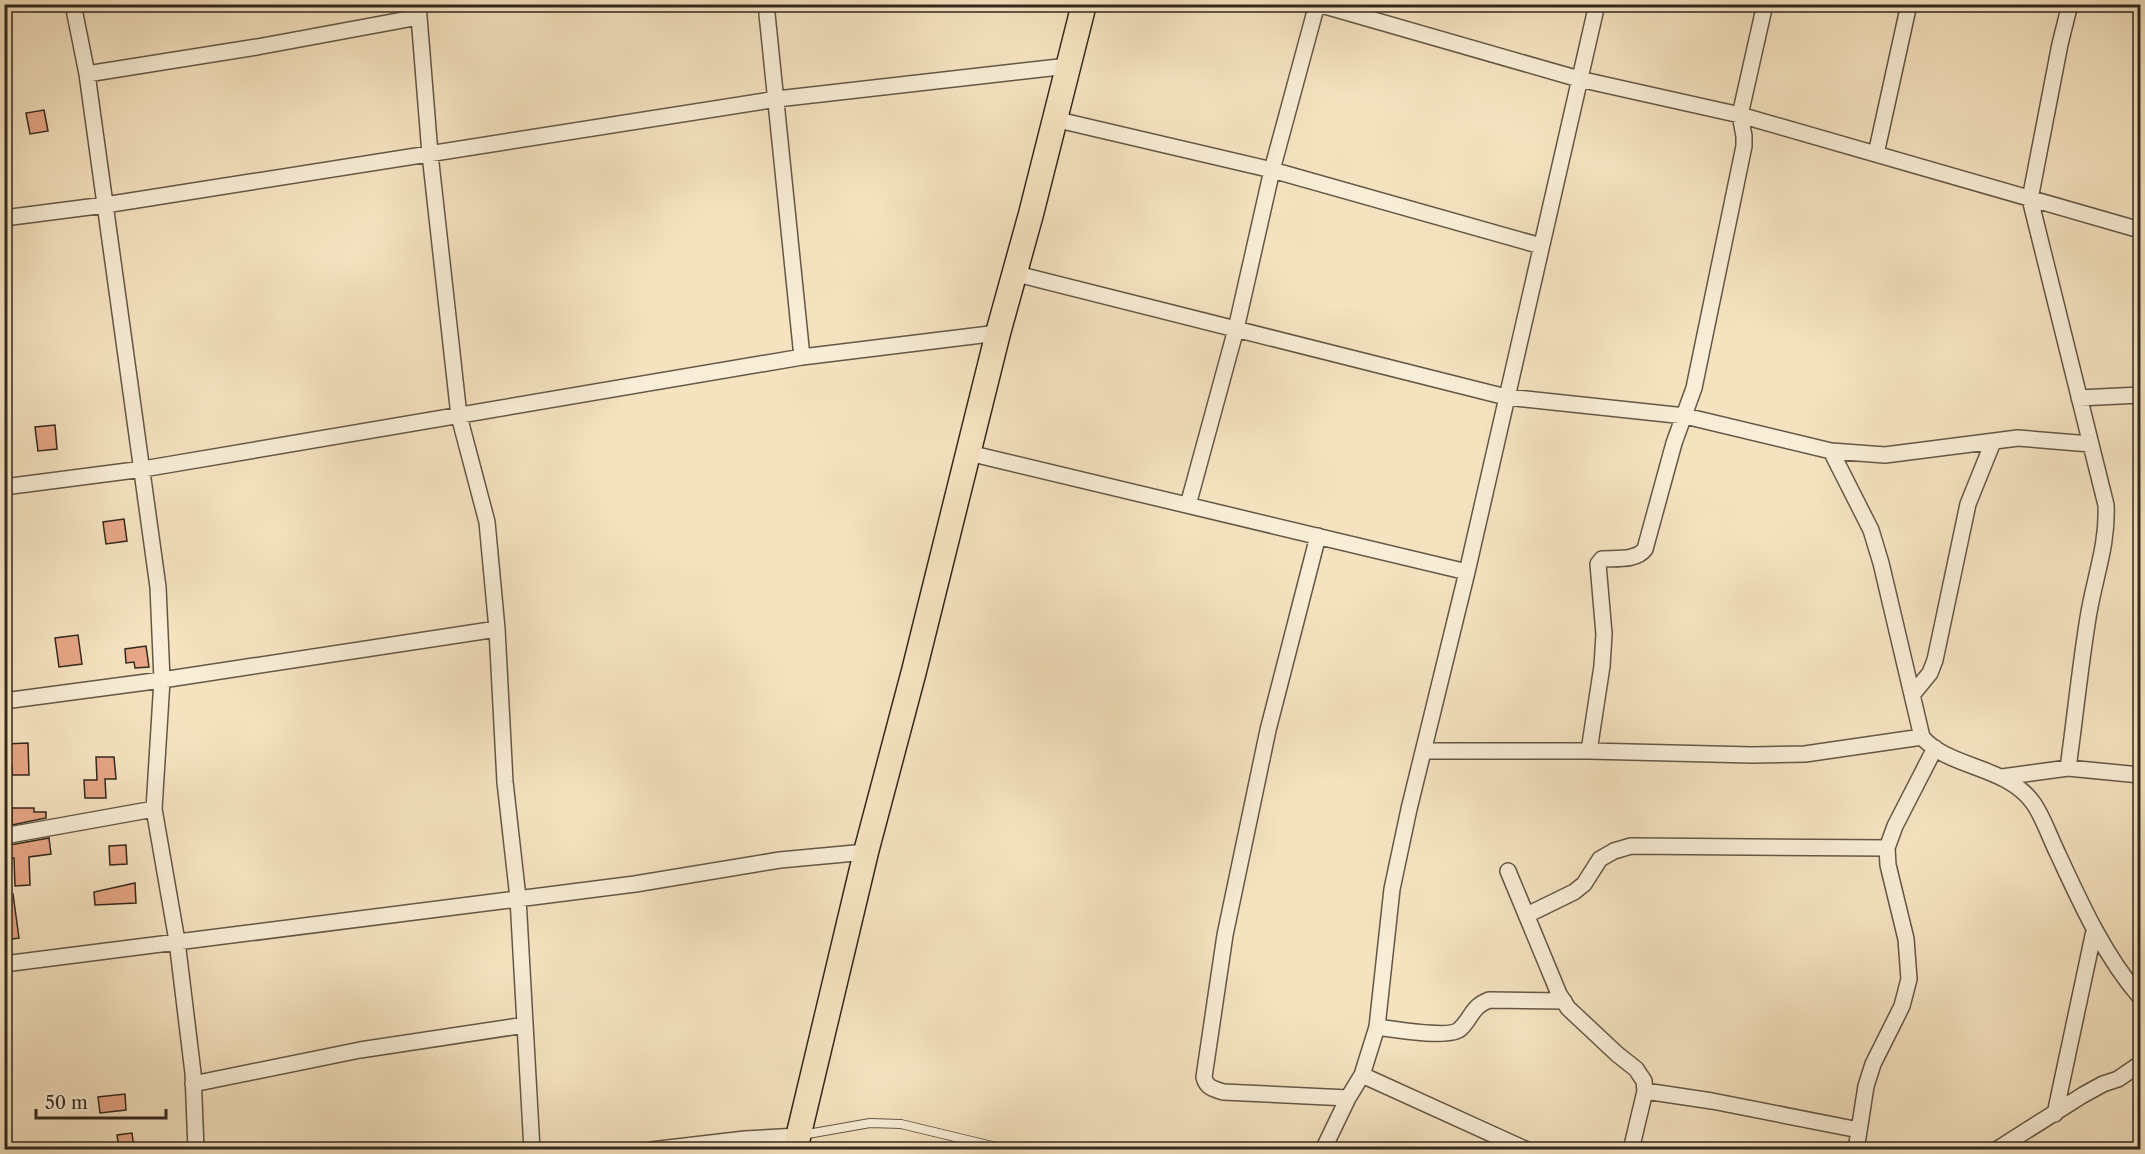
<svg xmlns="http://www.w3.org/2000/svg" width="2145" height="1154" font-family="'Libre Caslon Text',serif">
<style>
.building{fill:#e8a787;stroke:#33281e;stroke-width:1.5}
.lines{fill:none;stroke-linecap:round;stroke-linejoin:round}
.service-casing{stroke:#645746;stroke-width:10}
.minor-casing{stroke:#645746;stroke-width:18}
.primary-casing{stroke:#33281e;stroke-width:27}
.service{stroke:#f8edd6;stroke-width:8}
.minor{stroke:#f8edd6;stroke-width:15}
.primary{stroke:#f5e3c0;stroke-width:24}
</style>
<rect width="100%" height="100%" fill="#f5e3c0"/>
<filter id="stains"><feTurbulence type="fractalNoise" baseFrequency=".00333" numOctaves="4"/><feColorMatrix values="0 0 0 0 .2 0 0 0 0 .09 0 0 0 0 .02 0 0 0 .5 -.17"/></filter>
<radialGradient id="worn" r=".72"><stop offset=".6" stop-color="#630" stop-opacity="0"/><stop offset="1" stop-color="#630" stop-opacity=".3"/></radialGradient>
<path class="building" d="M44,110L48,131L30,134L26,113Z
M55,425L57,449L38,451L35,427Z
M124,519L127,541L106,544L103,522Z
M78,635L82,664L59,667L55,638Z
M146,646L149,667L135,668L134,662L126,663L125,649Z
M28,743L29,775H12V766H5L4,744Z
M96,757H114L116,779H105L106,798H85L84,780H97Z
M12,808H34V812H46V818L12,825Z
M49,838L51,854L29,857L30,885L15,886L14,858L6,859L4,846Z
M126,845L127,864L110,865L109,846Z
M135,883L136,903L95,905L94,892Z
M13,894L19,938L4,940V895Z
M125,1094L126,1110L100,1113L98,1097Z
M132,1133L134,1148L119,1149L117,1135Z"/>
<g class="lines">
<g class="service-casing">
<path id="service" d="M802,1135L870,1123L901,1124L1009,1150"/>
</g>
<g class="minor-casing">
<path id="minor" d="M73,4L87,74L158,587L162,680L154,809L177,941L193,1073L196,1150
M418,4L430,154L459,416L487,522L497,629L505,782L518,898L532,1150
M766,4L802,357
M1318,4L1579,79L1740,115L2140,230
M87,74L257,47L419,17
M1054,119L1272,170L1541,246
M1876,154L1909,4
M4,218L105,205L777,99L1068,66
M1013,273L1506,397L1685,416L1831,451L1885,455L2018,438L2090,444
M2079,398L2140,395
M1831,451L1871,530L1881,563L1922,737C1949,769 2007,765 2034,804C2044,819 2050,838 2058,854C2081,904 2104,955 2140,997
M969,453L1467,572
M4,487L143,469L802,357L998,333
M1188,505L1236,329L1272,170L1317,4
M1318,536L1268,730L1225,935L1204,1077C1206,1087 1213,1089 1223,1092L1348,1098
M1912,695L1930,673L1935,660L1968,504L1993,442
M4,701L162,680L497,629
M1424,751H1589L1752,755L1805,754L1922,737
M1589,751L1602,666L1604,634L1598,564L1602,559C1616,558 1636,561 1645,549L1674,443L1694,388L1744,146V136L1740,115L1765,4
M2068,768C2075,718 2080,667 2088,618C2094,579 2108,545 2106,505L2030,199L2060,44L2070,4
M2002,777L2068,768L2140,775
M4,836L154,809
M1508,871L1559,994L1568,1008L1617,1054L1636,1069L1644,1081L1645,1091L1631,1150
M1527,915L1574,892L1584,884L1600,859L1614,851L1631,846L1887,848
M4,964L635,884L780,860L866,852
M1377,1027C1392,1029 1450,1039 1460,1029C1472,1018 1471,1007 1489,1000L1564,1001
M1362,1075L1527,1150
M193,1084L360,1050L525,1025
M1645,1091L1712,1101L1859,1130
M2055,1114L2094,931
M651,1150L745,1139L798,1136
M1323,1150L1348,1098L1362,1075L1377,1027L1392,889L1409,809L1467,572L1597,4
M1856,1150L1866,1086L1873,1064L1902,1006L1909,979L1906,939L1888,865L1887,848L1895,826L1935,748
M1996,1150L2083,1095L2103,1084L2118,1079L2140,1064"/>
</g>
<g class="primary-casing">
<path id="primary" d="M795,1150L866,852L914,671L998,333L1031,214L1084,4"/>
</g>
<use href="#service" class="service"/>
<use href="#minor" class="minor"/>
<use href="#primary" class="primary"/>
</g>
<rect width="2145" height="1154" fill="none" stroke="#f5e3c0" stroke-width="24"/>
<rect x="6" y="6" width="2133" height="1142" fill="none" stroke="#33281e" stroke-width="3"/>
<rect x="12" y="12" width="2121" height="1130" fill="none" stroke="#33281e" stroke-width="1.5"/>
<path d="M36 1109v9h130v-9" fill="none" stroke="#33281e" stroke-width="3"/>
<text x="45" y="1109" font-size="18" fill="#33281e" stroke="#f8edd6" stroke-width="4.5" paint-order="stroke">50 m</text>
<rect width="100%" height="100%" filter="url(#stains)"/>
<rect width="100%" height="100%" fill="url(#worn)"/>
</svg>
